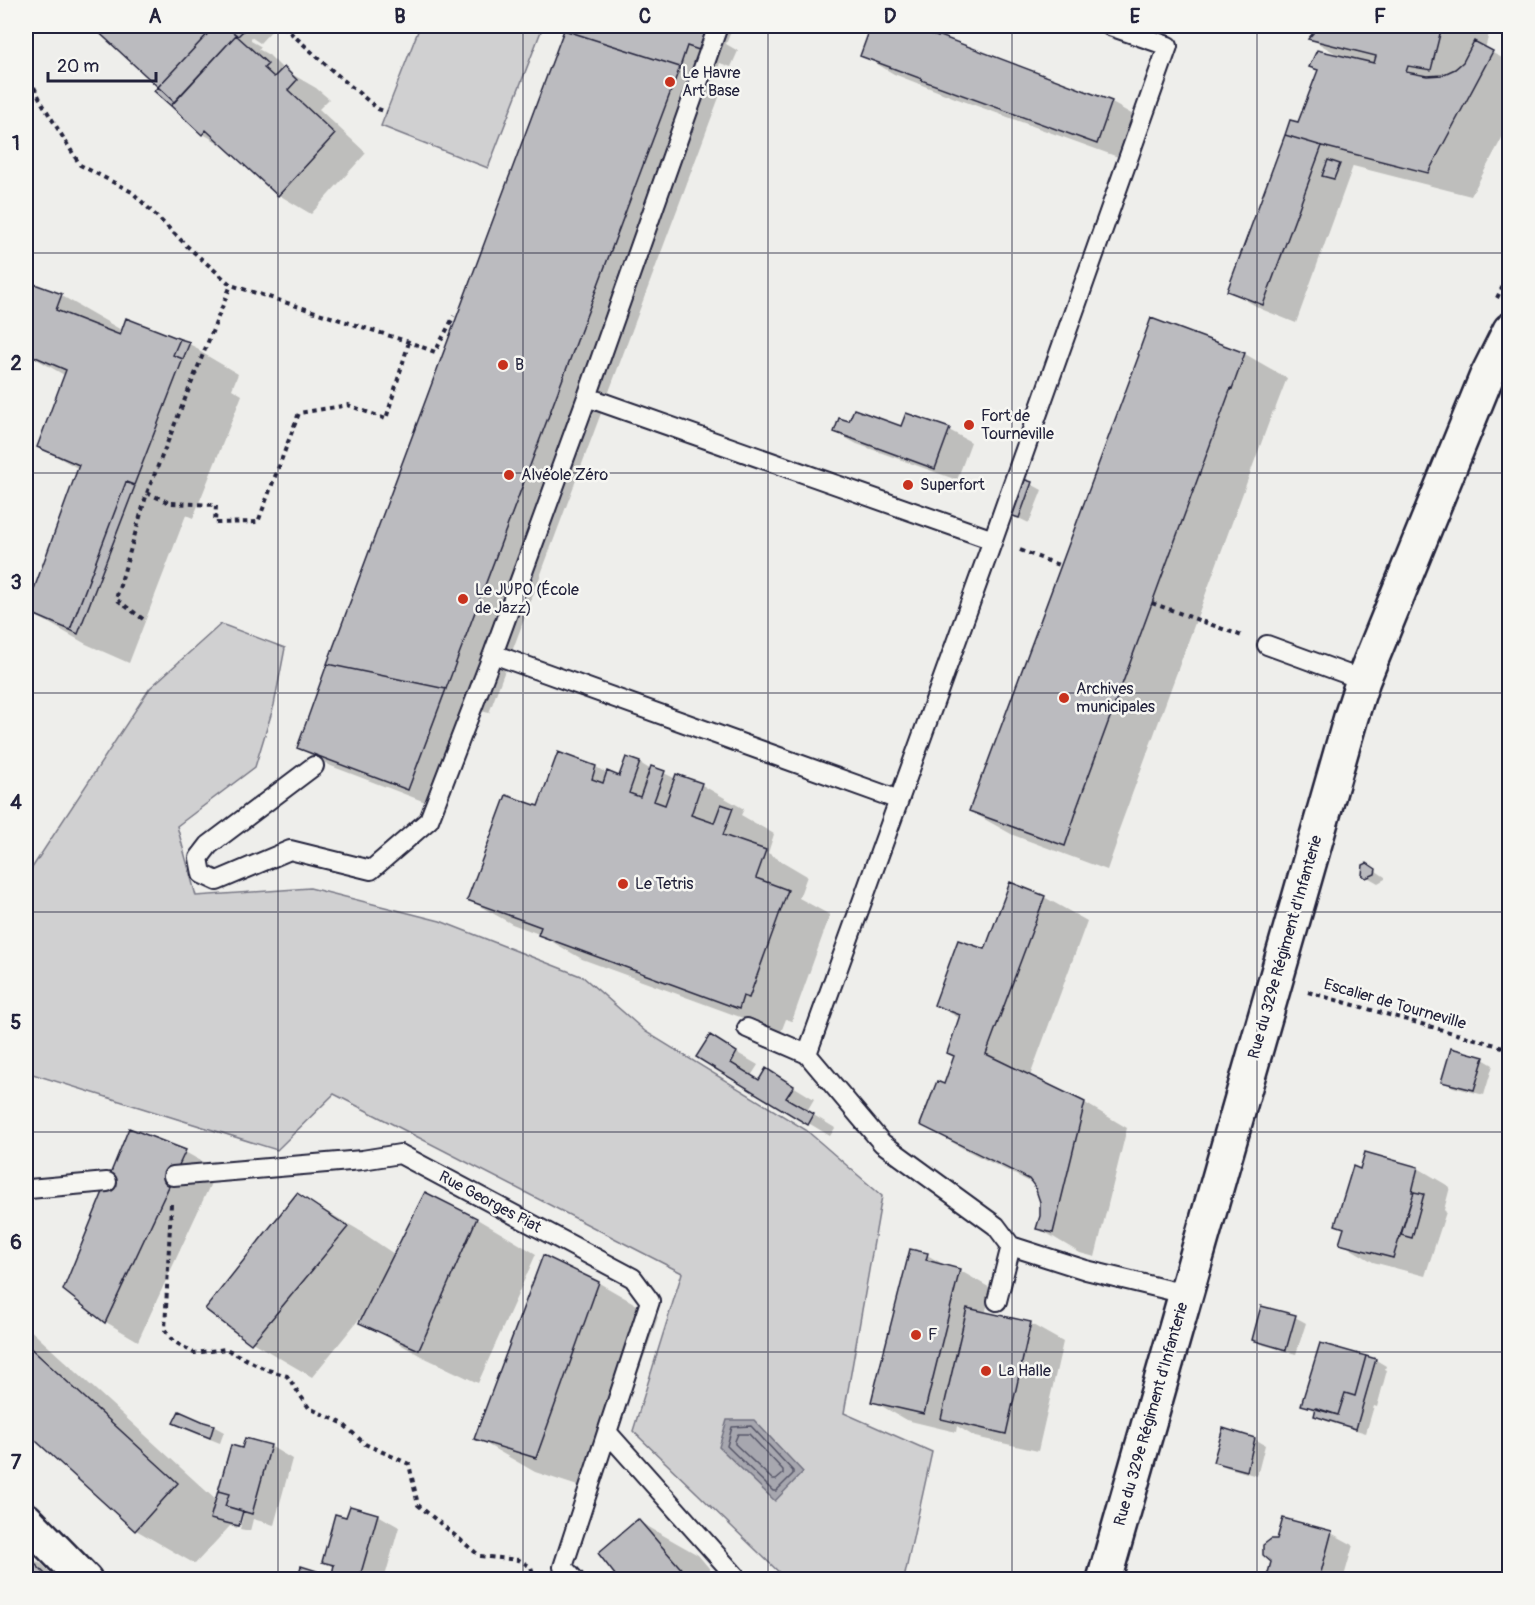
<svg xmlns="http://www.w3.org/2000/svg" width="1535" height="1605" font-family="Pangolin,sans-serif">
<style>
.green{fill:#d0d0d1;stroke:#797986;stroke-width:1.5}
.water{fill:#a7a7af;stroke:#727281;stroke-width:1.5}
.shadow{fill:#0003}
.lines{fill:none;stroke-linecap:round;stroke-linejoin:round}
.shore{stroke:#575769;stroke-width:1.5}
.building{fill:#bbbbbf;stroke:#22223b;stroke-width:1.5}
.service-casing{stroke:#22223b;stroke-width:22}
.minor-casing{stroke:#22223b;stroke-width:38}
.tertiary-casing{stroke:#22223b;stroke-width:38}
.path{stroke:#22223b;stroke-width:4;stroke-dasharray:4.5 4.5;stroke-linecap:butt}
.service{stroke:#f6f6f2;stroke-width:18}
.minor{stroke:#f6f6f2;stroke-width:33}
.tertiary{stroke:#f6f6f2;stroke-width:33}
.grid{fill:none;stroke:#22223b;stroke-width:1.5;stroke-opacity:0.55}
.poi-dot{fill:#c8321e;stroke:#f6f6f2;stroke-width:2}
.labels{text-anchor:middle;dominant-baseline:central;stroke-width:5;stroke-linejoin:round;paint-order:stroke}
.poi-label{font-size:16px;fill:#22223b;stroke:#f6f6f2;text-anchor:start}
.street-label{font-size:16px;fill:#22223b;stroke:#f6f6f2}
.neatline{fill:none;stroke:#22223b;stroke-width:2}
.grid-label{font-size:20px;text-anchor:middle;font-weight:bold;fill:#22223b}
</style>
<rect width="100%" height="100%" fill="#eeeeeb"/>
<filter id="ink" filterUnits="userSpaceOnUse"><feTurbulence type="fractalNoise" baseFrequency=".0167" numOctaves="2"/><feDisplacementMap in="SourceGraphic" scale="12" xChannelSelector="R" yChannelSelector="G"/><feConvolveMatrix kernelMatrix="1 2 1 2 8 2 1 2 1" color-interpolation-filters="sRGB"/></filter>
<g filter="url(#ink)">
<path class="green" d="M420,26H543L488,168L381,126Z
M221,624L285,648L274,705L255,767L177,826L196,896L310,888L440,921L583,977L646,1032L806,1130L882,1196L844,1413L932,1452L904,1579H786L633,1431L682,1273L334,1094L277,1150L26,1072V877L150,688Z"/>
<path class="water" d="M727,1420H754L803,1472L775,1501L719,1447Z"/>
<path class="shadow" d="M94,26H276L260,43L251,37V41L260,46L261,47L258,49L269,55L283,69L316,88L329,99L319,109L366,153L311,214L279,195L226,147L203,134L156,91L160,86Z
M567,26H733L726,44L738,51L731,67L720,63L711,87L721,92L489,713L477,710L441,808L331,766L299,748L328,665Z
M873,26H904L1112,103L1144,121L1129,161L955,98L894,74L862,55Z
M1321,26H1491L1485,49L1510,62V123L1471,196L1353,166L1296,323L1261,309L1229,290L1299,124L1319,71L1311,66L1340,56L1311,39Z
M26,283L62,296L123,331L189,344L199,349V351L238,374L232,389L242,395L193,518L186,515L129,663L86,644L26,610L79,469L39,446L66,376L26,353Z
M1152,320L1245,354L1287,378L1274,412L1273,411L1117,835L1119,836L1107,870L1013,835L970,811Z
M907,415L949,430L971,442L957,480L857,444L835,432L850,423L902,428Z
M1031,484L1042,490L1029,523L1008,513Z
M559,754L596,767L608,774L620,778L627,759L640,763L651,770L664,773L676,779L677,776L702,785L744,809L741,815L774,834L768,853L807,876L799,898L830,915L792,1021L786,1019L781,1032L582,959L539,934L512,924L469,900L539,808Z
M1367,865L1385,877V879L1378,883L1364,875Z
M1044,897L1087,921L1030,1076L1085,1103L1127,1128L1095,1257L1080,1253L1038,1228L1041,1216L1042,1202L1034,1184L964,1149L922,1125L945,1086L956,1056L961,1019L936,1005L986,951Z
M710,1037L758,1065L751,1076L759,1081L788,1083L814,1099L807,1111L835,1128L830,1136L698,1056Z
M1483,1059L1493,1065L1484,1095L1453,1087L1443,1081Z
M185,1152L217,1170L138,1341L106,1322L65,1289Z
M1366,1154L1418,1168L1450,1187L1444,1210L1446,1212L1425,1276L1373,1262L1341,1243L1345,1229L1337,1224L1361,1171Z
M426,1194L477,1219L536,1254L478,1383L421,1356L361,1322L364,1313L312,1377L252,1342L298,1195L357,1229L394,1254Z
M927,1255L950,1268L959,1270L992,1289L985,1314L1031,1324L1063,1342L1038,1451L975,1437L957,1426L956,1432L906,1420L873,1401Z
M544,1257L599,1283L658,1317L596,1492L535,1472L476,1438Z
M1295,1317L1306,1323L1296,1354L1264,1345L1254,1339Z
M26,1326L217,1501L243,1450L270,1446L292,1459L274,1525L253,1519L250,1531L240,1529L243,1516V1514H241L237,1528L230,1526L195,1564L136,1530L26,1430Z
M1366,1358L1376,1360L1386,1366L1385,1369L1387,1370L1377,1407L1374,1406L1366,1433L1326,1421L1315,1416L1317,1412L1303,1404Z
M175,1423L213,1426L224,1432L220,1443L185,1429Z
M1255,1439L1265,1445L1257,1476L1226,1467L1215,1461Z
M378,1515L399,1527L384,1580H344L333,1573L335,1567L324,1561L347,1519Z
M638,1521L698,1555L719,1580H621Z
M1331,1533L1353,1545L1343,1580H1267L1273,1561Z
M26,1555L43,1565L57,1580H26Z
M316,1572L327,1580H299Z"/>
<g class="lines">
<path class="shore" d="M751,1426L793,1471V1474L776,1491H773L727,1446L732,1427Z
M738,1434H749L783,1470V1474L776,1480H773L735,1444V1441Z"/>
</g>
<path class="building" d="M92,26H215L158,87Z
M215,26H226L236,35L174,102L158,87Z
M226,26H244L246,28L238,36Z
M566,26H694L706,31L699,50L687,46L680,67L564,30Z
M871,26H908L938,37V35L1112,101L1097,144L921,80L922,79L860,56Z
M1319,26H1442L1431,70L1408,66L1406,72L1427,76L1442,75L1455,69L1463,62L1474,41L1493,51L1428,173L1322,146L1285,135L1290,120L1298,122L1318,70L1309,67L1317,50L1374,63L1376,56L1308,39Z
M564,30L680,67L446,689L327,664Z
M236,35L268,64L264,68L274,77L284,67L297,80L288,90L335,134L278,196L206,130L202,135L171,106Z
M158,87L174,102L171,106L154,91Z
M1285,135L1322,146L1263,305L1227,291Z
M1328,160L1340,164L1334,179L1322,176Z
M26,281L62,294L56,310L120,335L126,318L180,339L173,355L183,359L134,485L126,482L70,630L26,611L79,465L37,447L66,370L26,353Z
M1151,318L1245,353L1232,389L1231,388L1076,810H1077L1065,846L969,811L982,775H983L1139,355L1138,354Z
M180,339L190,342L183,359L173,355Z
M854,409L901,426L906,413L950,428L935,469L834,432L839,418L849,421Z
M1020,478L1032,482L1019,518L1007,514Z
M126,482L135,486L78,634L70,630Z
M327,664L446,689L408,790L297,748Z
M558,752L596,766L592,779L603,783L607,771L619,776L626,757L640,762L629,793L640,797L651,766L665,771L654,801L665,805L676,774L702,783L691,815L714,823L721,804L733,808L723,835L766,850L756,878L788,890L749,998L743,996L739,1009L538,935L541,927L467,900L506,795L538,806Z
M1367,863L1376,869L1375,874L1366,878L1362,875L1363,865Z
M1010,882L1045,896L986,1054L1085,1102L1053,1233L1036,1229L1040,1216V1202L1035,1187L1029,1179L920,1125L937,1081L944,1084L954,1056L947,1053L960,1015L934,1005L958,940L985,949Z
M710,1035L737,1052L731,1063L759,1080L766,1068L794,1086L786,1098L814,1114L808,1125L696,1057Z
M1451,1048L1484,1057L1474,1090L1441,1082Z
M129,1128L186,1150L105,1323L63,1290Z
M1365,1152L1418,1167L1412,1192H1414L1393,1258L1339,1244L1344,1228L1335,1225L1353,1166L1360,1169Z
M425,1192L477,1218L419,1350L359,1323Z
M1414,1192L1424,1194L1412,1238L1401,1235Z
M297,1193L348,1227L251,1344L205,1309Z
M910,1249L928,1253L926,1260L960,1269L924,1414L871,1402Z
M543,1255L599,1282L536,1458L474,1439Z
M1261,1306L1296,1315L1286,1350L1252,1340Z
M967,1308L1031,1322L1006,1434L941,1419Z
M1320,1343L1366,1356L1355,1396L1345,1393L1338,1415L1301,1405Z
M26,1344L178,1483L135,1531L26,1432Z
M1366,1356L1376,1359L1356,1429L1314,1416L1316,1408L1338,1415L1345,1393L1355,1396Z
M179,1411L204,1422L214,1425L210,1438L173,1423Z
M1223,1428L1255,1438L1247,1471L1213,1462Z
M245,1438L271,1445L252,1514L225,1506L229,1494L218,1491L231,1445L242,1448Z
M218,1491L229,1494L225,1506L243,1511L239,1526L210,1519Z
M350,1506L378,1514L359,1580H351L332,1574L334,1565L322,1562L335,1514L346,1517Z
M1283,1518L1332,1531L1319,1580H1266L1271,1562L1263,1555V1545L1271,1539H1277Z
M638,1519L691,1580H619L598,1553Z
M26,1555L48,1577L45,1580H26Z
M301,1566L317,1571L315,1580H297Z"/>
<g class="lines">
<g class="service-casing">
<path id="service" d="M718,26L587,397L493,654L899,800
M587,397L993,540
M1267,645L1363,680
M314,766L209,845L199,858L202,874L217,881L290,850L371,870L429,820L493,654
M747,1028L807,1054L882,1143L996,1226L1011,1246L1086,1270L1185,1294
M807,1054L993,540L1168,46L1110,26
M173,1176L362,1160L400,1154L633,1278L650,1301L563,1567L575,1580
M26,1188L29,1189L107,1182
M997,1301L1011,1246
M607,1432L739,1580"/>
</g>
<g class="minor-casing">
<path id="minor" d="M26,1520L85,1580"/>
</g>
<g class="tertiary-casing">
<path id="tertiary" d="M1104,1580L1351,717L1363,680L1486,378L1510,330"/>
</g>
<path class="path" d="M283,26L334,72L378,109L387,112
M26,71L42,103L80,165L132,192L187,246L231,285L409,342L435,352L454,316
M1497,298L1510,272
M147,493L170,503L216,505L215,523L258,522L299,413L348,405L386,419L409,342
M1020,550L1061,566
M1152,603L1242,636
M143,619L116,599L147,493L231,285
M1308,992L1510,1049
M171,1204L165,1330L173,1341L194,1353L226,1349L265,1369L287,1376L309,1408L342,1423L365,1444L409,1464L418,1505L480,1556L519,1560L531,1567L535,1580"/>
<use href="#service" class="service"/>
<use href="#minor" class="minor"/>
<use href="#tertiary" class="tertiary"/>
</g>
</g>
<path class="grid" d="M278,26V1580M523,26V1580M768,26V1580M1012,26V1580M1257,26V1580M26,253H1510M26,473H1510M26,693H1510M26,912H1510M26,1132H1510M26,1352H1510"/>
<g class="poi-dot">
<circle cx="670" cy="82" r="6"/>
<circle cx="503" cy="365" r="6"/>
<circle cx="969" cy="425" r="6"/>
<circle cx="509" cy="475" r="6"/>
<circle cx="908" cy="485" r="6"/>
<circle cx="463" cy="599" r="6"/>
<circle cx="1064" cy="698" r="6"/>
<circle cx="623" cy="884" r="6"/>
<circle cx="916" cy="1335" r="6"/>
<circle cx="986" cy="1371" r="6"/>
</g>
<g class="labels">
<g class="poi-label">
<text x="682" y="73">Le Havre<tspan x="682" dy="18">Art Base</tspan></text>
<text x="515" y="365">B</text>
<text x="981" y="416">Fort de<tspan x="981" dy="18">Tourneville</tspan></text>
<text x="521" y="475">Alvéole Zéro</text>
<text x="920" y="485">Superfort</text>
<text x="475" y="590">Le JUPO (École<tspan x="475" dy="18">de Jazz)</tspan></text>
<text x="1076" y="689">Archives<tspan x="1076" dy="18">municipales</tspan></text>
<text x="635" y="884">Le Tetris</text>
<text x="928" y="1335">F</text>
<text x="998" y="1371">La Halle</text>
</g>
<g class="street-label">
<text transform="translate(1285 947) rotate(-74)">Rue du 329e Régiment d'Infanterie</text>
<text transform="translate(1395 1004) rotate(16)">Escalier de Tourneville</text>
<text transform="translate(490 1202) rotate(28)">Rue Georges Piat</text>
<text transform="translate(1151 1414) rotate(-74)">Rue du 329e Régiment d'Infanterie</text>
</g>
</g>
<rect width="1535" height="1605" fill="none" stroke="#f6f6f2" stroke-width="66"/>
<path d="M48 72v9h108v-9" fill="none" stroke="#22223b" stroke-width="3"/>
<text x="57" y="72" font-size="18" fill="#22223b" stroke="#f6f6f2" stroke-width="4.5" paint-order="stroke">20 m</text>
<rect x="33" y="33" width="1469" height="1539" class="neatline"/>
<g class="grid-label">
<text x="155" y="23">A</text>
<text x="400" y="23">B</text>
<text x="645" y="23">C</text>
<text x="890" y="23">D</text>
<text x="1135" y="23">E</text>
<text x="1380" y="23">F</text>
<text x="16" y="150">1</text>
<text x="16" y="370">2</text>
<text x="16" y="589">3</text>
<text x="16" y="809">4</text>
<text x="16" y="1029">5</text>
<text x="16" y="1249">6</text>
<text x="16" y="1469">7</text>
</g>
</svg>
